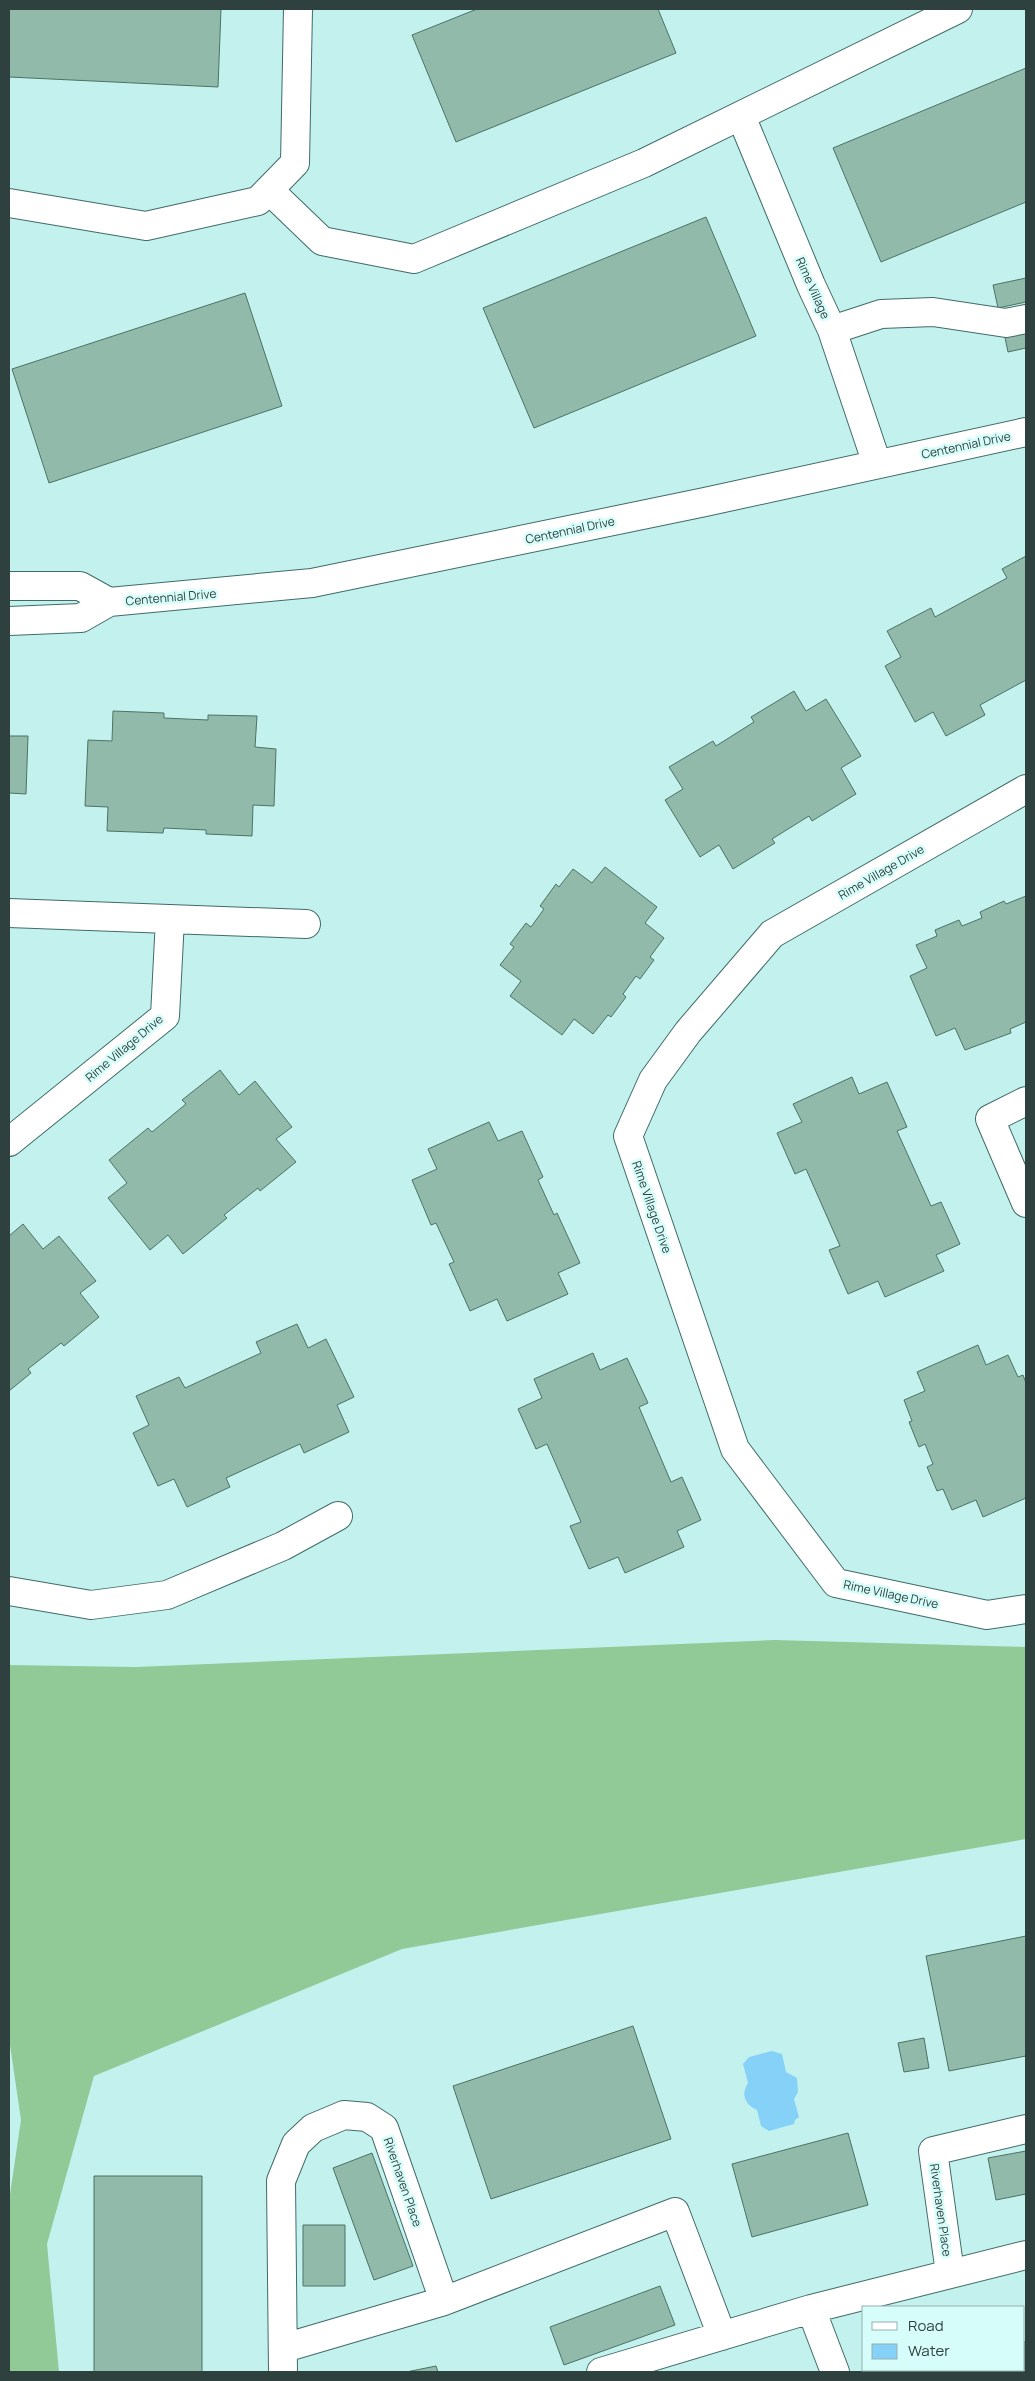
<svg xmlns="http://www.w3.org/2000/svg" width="1035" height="2381" font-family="Manrope,sans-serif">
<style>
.forest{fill:#91c997}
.water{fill:#86d1f7}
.building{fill:#92baaa;stroke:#4c7264}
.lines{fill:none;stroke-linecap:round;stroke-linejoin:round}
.street-casing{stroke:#406b68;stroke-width:30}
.street{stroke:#fff;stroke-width:28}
.labels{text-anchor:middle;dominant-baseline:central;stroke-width:5;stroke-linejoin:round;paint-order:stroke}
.street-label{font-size:12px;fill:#2e413f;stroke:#d7fdfa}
</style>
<rect width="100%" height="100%" fill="#c3f2ee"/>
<path class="forest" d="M774,1640L1026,1647V1839L402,1949L94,2076L47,2244L59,2372H9V2201L21,2120L9,2038V1665L136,1667Z"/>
<path class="water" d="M772,2051L782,2054L786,2072L797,2078L798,2092L794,2099L799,2117L795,2120L794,2124L769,2131L761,2126L757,2110C744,2104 741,2094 748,2083L743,2064L749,2057Z"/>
<path class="building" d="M9,9H221L218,87L9,77Z
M477,9H658L676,53L456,142L412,35Z
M1026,68V202L881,262L833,148Z
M706,217L756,336L534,428L483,308Z
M1026,278V302L998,308L993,285Z
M245,293L282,406L49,483L12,369Z
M1026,323V348L1008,352L1003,328Z
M1026,556V680L980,705L985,715L946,736L933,712L915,722L885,666L901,657L887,631L931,608L935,617L1007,578L1002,569Z
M794,691L806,711L826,699L861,756L841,768L856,794L812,821L809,816L772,839L775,843L733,869L719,845L700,857L665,800L683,789L669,767L713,741L716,746L754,722L751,717Z
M113,711L164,713V718L208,720V715L257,716L255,747L276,749L274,806L253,805L252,836L206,834V830L164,828L163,833L107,831L108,807L85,806L88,740L112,741Z
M9,736H28L26,794L9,793Z
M605,867L657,907L645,923L664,938L650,957L654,960L640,979L636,976L623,994L626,997L611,1017L608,1015L593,1034L574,1019L562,1035L510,996L521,981L500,965L514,947L510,944L526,923L531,927L544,909L540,906L556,884L559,887L573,869L592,883Z
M1026,896V1022L1010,1029L1011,1033L965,1050L955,1028L936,1036L910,976L927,968L916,945L937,936L935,930L959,920L962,926L982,918L980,912L1004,901L1006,904Z
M220,1070L239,1095L255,1081L292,1127L276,1139L296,1162L260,1191L258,1188L224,1215L227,1218L183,1254L168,1235L150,1250L108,1198L127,1183L109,1160L148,1128L152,1132L186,1104L182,1100Z
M852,1077L859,1094L887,1082L907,1127L897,1131L931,1206L941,1202L960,1244L936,1255L944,1271L885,1297L878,1281L848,1294L829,1250L840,1246L806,1169L795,1174L777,1133L802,1122L793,1104Z
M489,1122L498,1141L522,1131L543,1177L538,1180L554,1215L557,1213L580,1263L558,1273L568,1294L507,1321L497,1299L470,1311L449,1264L454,1262L436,1223L431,1225L412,1180L437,1169L428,1149Z
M23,1224L43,1249L59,1236L96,1281L80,1293L99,1317L64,1346L61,1343L28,1369L31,1373L9,1391V1236Z
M297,1324L308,1348L326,1339L354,1397L337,1405L349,1432L304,1453L300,1444L226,1478L230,1487L187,1507L174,1479L158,1486L133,1433L149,1425L136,1396L179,1377L185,1388L261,1353L256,1342Z
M978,1345L986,1365L1008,1355L1018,1377L1023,1375L1026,1383V1498L983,1517L976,1500L952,1510L943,1489L937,1491L927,1467L933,1464L925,1444L919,1447L909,1422L912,1421L904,1400L925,1391L917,1372Z
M593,1353L600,1370L627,1358L648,1403L639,1407L671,1482L682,1477L701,1520L677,1531L684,1547L625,1573L618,1557L589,1569L570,1526L581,1522L547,1444L536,1449L518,1409L542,1398L534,1379Z
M1026,1936V2056L949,2071L926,1956Z
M633,2026L671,2139L491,2199L453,2086Z
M924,2038L929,2068L904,2072L898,2043Z
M848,2133L868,2205L752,2237L732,2164Z
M1026,2151V2194L996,2200L988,2158Z
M372,2153L413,2266L374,2280L333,2168Z
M94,2176H202V2372H94Z
M303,2225H345V2286H303Z
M660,2286L675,2325L564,2365L550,2327Z
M1026,2341V2372H906V2370H1024V2342Z
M436,2366L438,2372H406Z"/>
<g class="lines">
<g class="street-casing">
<path id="street" d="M741,116L811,285L832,330L877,464
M269,190L322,241L414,259L644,163L958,9
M9,203L146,226L258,201L295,163L298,9
M832,330L881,314L933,312L1006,323L1026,319
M9,586H80L109,602L81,618L9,621
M109,602L312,583L705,502L1026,432
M1026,789L772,934L688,1032L653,1080L628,1136L735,1449L836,1583L987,1615L1026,1609
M9,913L306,924
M1026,1101L990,1119L1026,1203
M9,1142L165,1016L170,919
M9,1591L91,1605L167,1595L283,1546L338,1516
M950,2273L933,2151L1026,2129
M811,2309L835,2372
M284,2348L444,2301L675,2212L722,2336
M283,2372L281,2181L296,2144L313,2128L344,2115L367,2117L384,2128L444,2301
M601,2372L811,2309L1026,2255"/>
</g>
<use href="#street" class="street"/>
</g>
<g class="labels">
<g class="street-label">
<text transform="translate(813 288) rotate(66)">Rime Village</text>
<text transform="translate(966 445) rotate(-12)">Centennial Drive</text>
<text transform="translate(570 530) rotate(-12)">Centennial Drive</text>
<text transform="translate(171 597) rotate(-5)">Centennial Drive</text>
<text transform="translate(881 872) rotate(-30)">Rime Village Drive</text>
<text transform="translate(124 1048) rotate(-40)">Rime Village Drive</text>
<text transform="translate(652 1207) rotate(71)">Rime Village Drive</text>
<text transform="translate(891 1594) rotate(12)">Rime Village Drive</text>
<text transform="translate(403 2182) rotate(71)">Riverhaven Place</text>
<text transform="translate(941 2210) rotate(82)">Riverhaven Place</text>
</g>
</g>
<rect width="1035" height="2381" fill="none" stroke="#2e413f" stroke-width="20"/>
<rect x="862" y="2306" width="162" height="65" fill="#d7fdfa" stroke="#93b2af"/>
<rect x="872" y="2322" width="25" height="8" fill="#ffffff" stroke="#93b2af"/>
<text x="908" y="2331" font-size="15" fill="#2e413f">Road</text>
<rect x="872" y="2344" width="25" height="15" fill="#86d1f7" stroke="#93b2af"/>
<text x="908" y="2356" font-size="15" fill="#2e413f">Water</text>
</svg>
